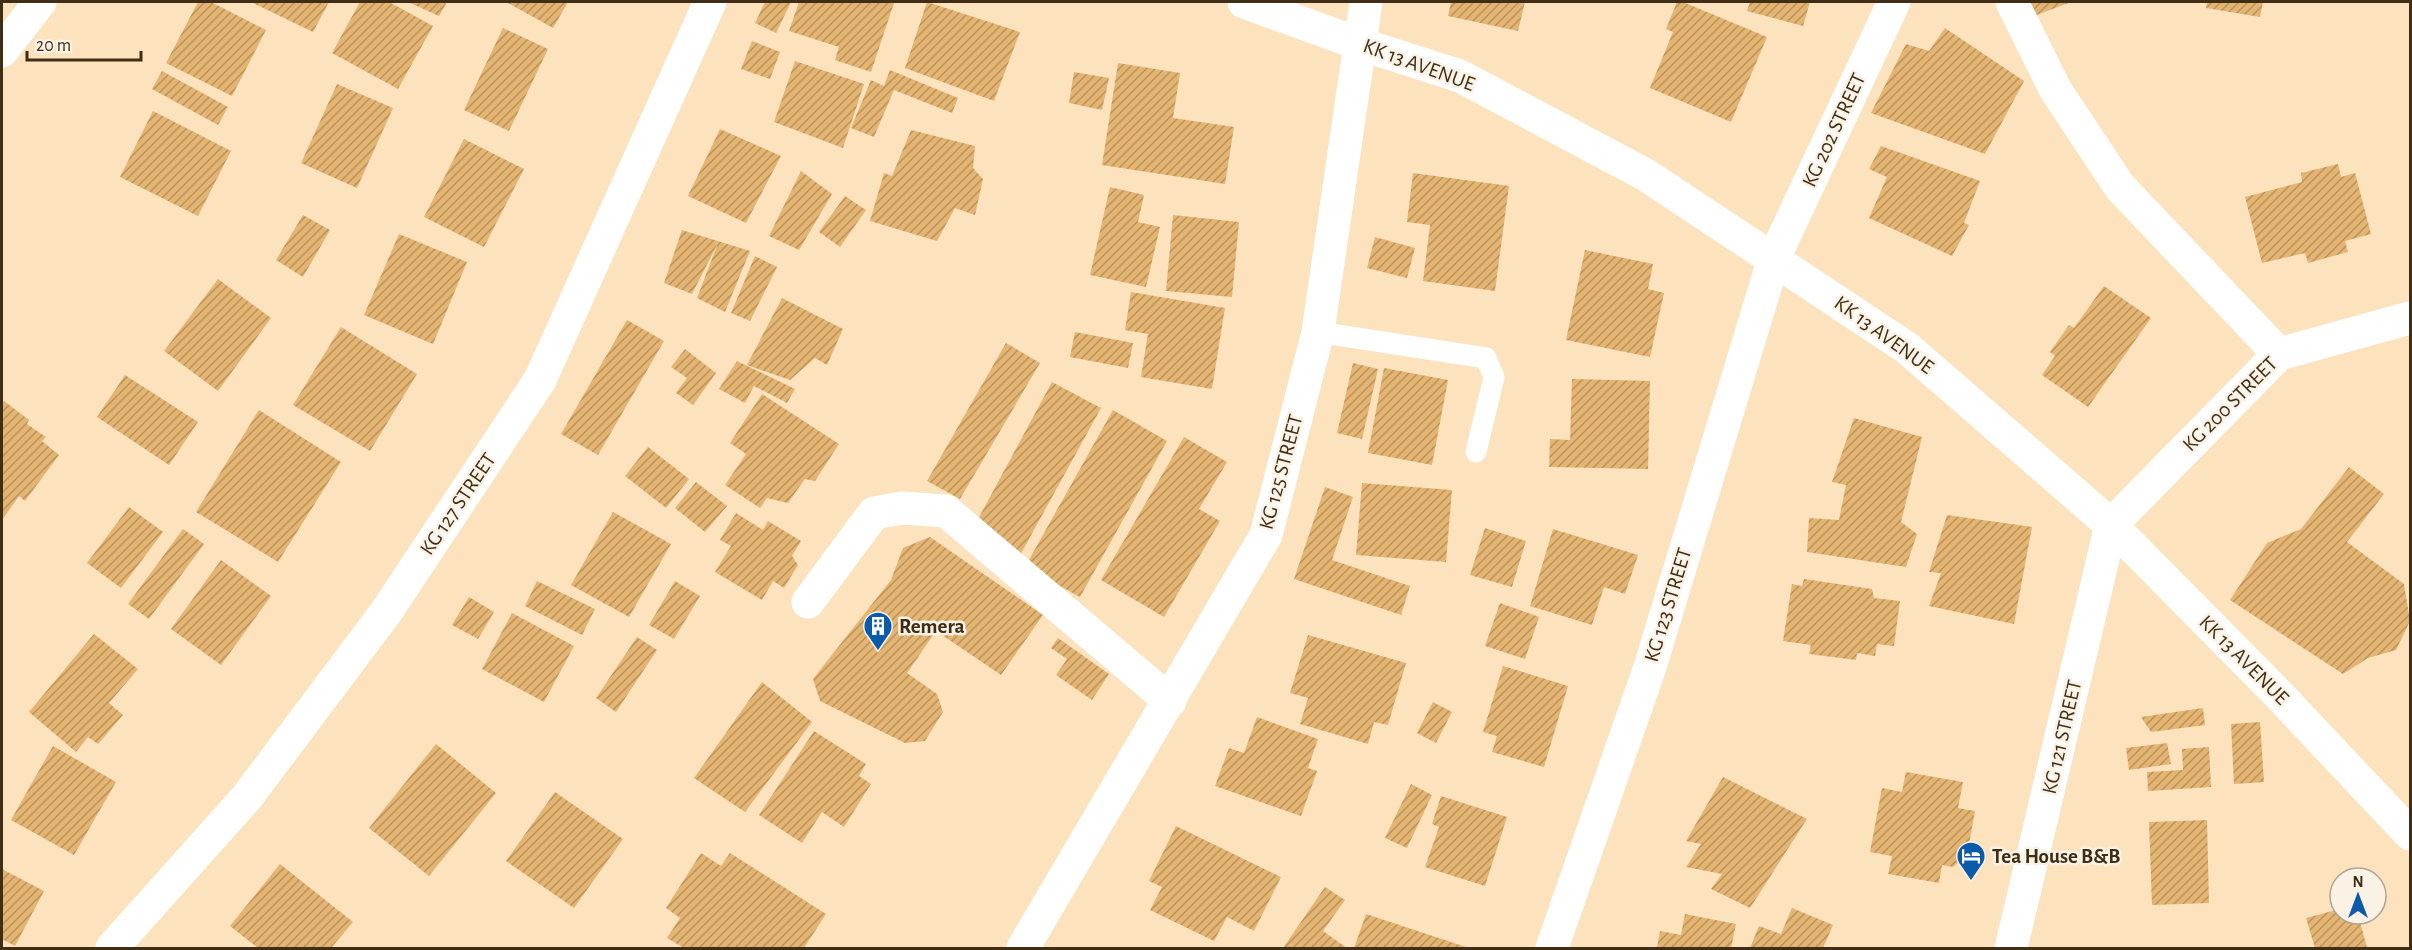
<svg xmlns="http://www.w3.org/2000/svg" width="2412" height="950" font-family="'Alegreya Sans',sans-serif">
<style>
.building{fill:url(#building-hatch)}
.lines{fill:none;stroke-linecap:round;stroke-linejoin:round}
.lane{stroke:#fff;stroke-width:21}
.street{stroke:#fff;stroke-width:33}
.secondary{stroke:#fff;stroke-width:33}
.labels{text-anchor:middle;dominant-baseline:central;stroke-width:5;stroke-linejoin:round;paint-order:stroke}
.street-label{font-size:21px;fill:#3f2e15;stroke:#fbf2e6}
.poi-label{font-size:21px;font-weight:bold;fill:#3f2e15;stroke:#fbf2e6;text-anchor:start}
</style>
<defs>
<pattern id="building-hatch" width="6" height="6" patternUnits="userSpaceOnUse" patternTransform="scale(1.5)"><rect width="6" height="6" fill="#e4b472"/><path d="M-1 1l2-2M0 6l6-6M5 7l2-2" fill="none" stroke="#ba935c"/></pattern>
</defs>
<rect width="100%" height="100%" fill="#fde2be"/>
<path class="building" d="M198,2H211L266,30L232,96L166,63Z
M251,2H329L313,32Z
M360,2H389L433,26L398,89L332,53Z
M408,2H447L439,16Z
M506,2H568L553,28Z
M765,2H791L776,33L755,23Z
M799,2L894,3L871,72L835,60L839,47L789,31Z
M927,2L1020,32L994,101L905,68Z
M1451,2H1525L1518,31L1448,16Z
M1677,2H1683L1767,37L1731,122L1650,88L1673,32L1666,29Z
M1750,2H1810L1803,26L1747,11Z
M2028,2H2071L2034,16Z
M2207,2H2263L2260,17L2206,8Z
M503,28L548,49L509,131L464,110Z
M1945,28L2024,81L1985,154L1871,113L1906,44L1929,51Z
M752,41L780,52L770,79L741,69Z
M795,61L864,84L843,148L774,122Z
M1118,63L1180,73L1173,118L1234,127L1225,184L1102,165Z
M890,70L958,98L952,113L894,90L874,137L851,128L871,80L884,86Z
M162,71L228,107L218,125L152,89Z
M1074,72L1109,78L1102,110L1069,103Z
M337,84L393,108L357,188L301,163Z
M153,111L231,151L198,216L120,177Z
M720,129L781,156L746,223L688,196Z
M911,130L975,146L973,168L983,179L975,215L955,208L937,241L870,221L884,173L892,176Z
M464,139L524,169L484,247L424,217Z
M1881,146L1980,181L1964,223L1969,225L1952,256L1869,218L1887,177L1869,169Z
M2338,164L2341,177L2355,173L2371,234L2345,241L2348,252L2308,263L2305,253L2262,263L2245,197L2302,182L2301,173Z
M801,171L832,194L799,250L769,236Z
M1413,173L1509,186L1495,291L1423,281L1430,225L1407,222Z
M1110,187L1144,195L1138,222L1160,227L1146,287L1090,275Z
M845,196L866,210L840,247L819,232Z
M303,215L330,230L303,277L276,260Z
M1173,215L1239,222L1232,297L1166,291Z
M682,230L750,251L725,312L697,298L718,243L692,294L664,283Z
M399,234L467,262L433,344L364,315Z
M1375,237L1415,248L1407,278L1367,268Z
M1585,250L1653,264L1648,289L1664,293L1650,357L1566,340Z
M755,256L777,267L750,321L731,313Z
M218,279L271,318L218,391L164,351Z
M2104,286L2151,318L2088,407L2042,375L2055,356L2050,352L2069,325L2074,328Z
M1131,292L1225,308L1212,389L1141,377L1148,334L1125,330Z
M782,298L843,329L827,365L815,358L790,380L747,365Z
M627,320L664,341L598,455L561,434Z
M341,327L417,374L370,451L293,405Z
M1075,332L1133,343L1128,368L1070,357Z
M1006,343L1040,363L960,499L927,481Z
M685,349L716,373L693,405L676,393L687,378L671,367Z
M737,361L795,389L787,403L754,386L745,403L719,389Z
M1353,363L1378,369L1362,439L1337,433Z
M1384,368L1448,380L1432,465L1368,453Z
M125,375L198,422L169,465L97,417Z
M1572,379L1650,381L1648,469L1549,467L1550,439L1570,440Z
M1052,382L1101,408L1018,559L977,521Z
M762,394L839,444L815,481L805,479L788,503L767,498L760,508L725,485L746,454L730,443Z
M4,401L29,420L27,424L46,437L42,441L59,455L25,501L19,496L2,520V405Z
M259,410L341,462L278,562L196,512Z
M1113,410L1167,441L1080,597L1025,567Z
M1854,418L1922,437L1901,522L1917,534L1906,567L1807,552L1809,518L1839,520L1846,485L1832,482Z
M1184,437L1227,462L1199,509L1220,521L1164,617L1101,580Z
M648,447L689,479L666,508L625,476Z
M2349,467L2384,494L2347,542L2404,584L2410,621L2396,650L2368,658L2343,674L2230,600L2267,543L2301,529Z
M696,482L727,506L705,532L675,508Z
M1362,483L1452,490L1446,562L1356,555Z
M1325,487L1353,497L1332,560L1410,586L1401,615L1294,579Z
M129,507L163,532L121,588L87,563Z
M613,512L671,544L629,617L571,585Z
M736,513L763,530L768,521L801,541L792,556L798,565L784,588L773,581L762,600L715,572L731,546L720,540Z
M1947,515L2032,527L2014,624L1929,606L1941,573L1929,572Z
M1485,528L1526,541L1512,587L1470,575Z
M183,529L204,544L149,619L128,604Z
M1553,529L1638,555L1625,594L1604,587L1592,625L1530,606Z
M930,537L1043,615L1001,675L936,631L907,673L937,694L943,712L925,741L905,743L820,701L813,679L891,580L903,548Z
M221,560L271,596L221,665L171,629Z
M1804,579L1872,589L1874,598L1900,601L1894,646L1877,644L1875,656L1857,653L1856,660L1809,654L1811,645L1783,641L1792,584L1802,586Z
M537,581L595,609L582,635L525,606Z
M675,581L700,596L674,639L649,625Z
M469,597L494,612L478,639L452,625Z
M1500,603L1539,617L1525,659L1485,646Z
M512,613L574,646L544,702L482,669Z
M94,634L138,669L109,703L123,715L98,744L88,737L76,752L29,712Z
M1308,635L1406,663L1388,725L1374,722L1368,744L1300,724L1308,698L1290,693Z
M637,637L657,650L616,712L596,698Z
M1058,638L1109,674L1092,700L1056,675L1067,659L1051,648Z
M1503,666L1568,686L1544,767L1492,752L1497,736L1483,732Z
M762,682L812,722L745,812L694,778Z
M1433,702L1452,712L1436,743L1417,733Z
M2203,708L2205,725L2151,732L2141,717Z
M1257,717L1318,739L1308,768L1317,771L1301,816L1215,786L1229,748L1244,753Z
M2260,722L2264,782L2234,784L2231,724Z
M814,731L866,764L859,776L871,784L844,827L822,812L802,843L759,815Z
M2167,743L2171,764L2129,770L2126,748Z
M436,744L496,793L429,876L369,828Z
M53,746L116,782L74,855L11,820Z
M2209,747L2211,787L2148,791L2147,772L2183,770L2182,749Z
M1906,772L1963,782L1958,808L1975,811L1967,855L1953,867L1942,865L1939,883L1888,874L1892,856L1870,852L1882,788L1902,792Z
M1723,777L1807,819L1750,908L1711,889L1722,874L1686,867L1701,844L1686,841Z
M1411,784L1432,795L1407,848L1385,838Z
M555,792L623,839L574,908L506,861Z
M1441,796L1507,817L1485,886L1425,867L1439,827L1432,824Z
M2207,820L2209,903L2152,905L2149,822Z
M1176,826L1281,877L1254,931L1227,917L1214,941L1150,910L1162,887L1149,881Z
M701,853L721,866L730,853L826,914L804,948H684L667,938L680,918L666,908Z
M280,864L353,922L331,948H258L230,926Z
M2,869L44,891L15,946L2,939Z
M1325,887L1345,900L1323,931L1347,948H1283Z
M1792,908L1833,925L1823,948H1750L1759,926L1781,934Z
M2340,909V914H2358L2367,948H2315L2306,918Z
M1366,914L1469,948H1354Z
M1685,914L1736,924L1731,948H1657L1660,931L1681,935Z"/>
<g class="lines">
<path class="lane" d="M1318,332L1486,358L1494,377L1476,452"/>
<path class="street" d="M2012,2L2055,89L2120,187L2279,354
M808,602L874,513L902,508L946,511L1170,701
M112,948L247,797L386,612L540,380L710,2
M1023,948L1266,535L1318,332L1366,2
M1552,948L1650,667L1774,258L1894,2
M2011,948L2111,525L2279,354L2410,318"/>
<path class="secondary" d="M1244,2L1360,44L1460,76L1646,175L1907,348L2111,525L2280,696L2410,834
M2,51L40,2"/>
</g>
<defs>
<g id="building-pin" transform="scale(1.5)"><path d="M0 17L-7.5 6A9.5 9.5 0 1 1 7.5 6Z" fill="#0c5baa" stroke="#fbf2e6"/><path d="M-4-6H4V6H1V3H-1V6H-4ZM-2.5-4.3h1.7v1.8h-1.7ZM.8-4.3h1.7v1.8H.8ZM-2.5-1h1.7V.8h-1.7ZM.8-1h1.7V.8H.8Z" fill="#fff"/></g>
<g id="hotel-pin" transform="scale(1.5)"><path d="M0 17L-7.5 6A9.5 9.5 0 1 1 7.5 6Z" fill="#0c5baa" stroke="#fbf2e6"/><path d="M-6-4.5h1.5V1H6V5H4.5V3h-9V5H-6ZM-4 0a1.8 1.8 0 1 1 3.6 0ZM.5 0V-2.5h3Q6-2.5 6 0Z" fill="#fff"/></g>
</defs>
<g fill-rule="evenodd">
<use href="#building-pin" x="878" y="626"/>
<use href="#hotel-pin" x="1971" y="856"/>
</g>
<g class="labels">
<g class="street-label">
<text transform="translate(1419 65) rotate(20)">KK 13 AVENUE</text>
<text transform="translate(1834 130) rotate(-65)">KG 202 STREET</text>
<text transform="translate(1884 335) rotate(36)">KK 13 AVENUE</text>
<text transform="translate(2230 404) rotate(-45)">KG 200 STREET</text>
<text transform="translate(1281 472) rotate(-75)">KG 125 STREET</text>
<text transform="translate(458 504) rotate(-56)">KG 127 STREET</text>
<text transform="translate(1668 605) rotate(-73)">KG 123 STREET</text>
<text transform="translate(2244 660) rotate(45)">KK 13 AVENUE</text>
<text transform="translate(2062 737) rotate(-77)">KG 121 STREET</text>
</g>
<g class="poi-label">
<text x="899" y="626">Remera</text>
<text x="1992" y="856">Tea House B&amp;B</text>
</g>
</g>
<rect width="2412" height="950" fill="none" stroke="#3f2e15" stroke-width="6"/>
<g transform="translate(2358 896)"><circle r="28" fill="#fbf2e6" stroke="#b0a492" stroke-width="1.5"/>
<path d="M0-4.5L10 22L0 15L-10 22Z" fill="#0c5baa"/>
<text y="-9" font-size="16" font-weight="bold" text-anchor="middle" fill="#3f2e15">N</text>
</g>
<path d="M27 51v9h114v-9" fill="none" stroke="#3f2e15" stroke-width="3"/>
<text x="36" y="51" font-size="18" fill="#3f2e15" stroke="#fbf2e6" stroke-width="4.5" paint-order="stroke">20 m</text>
</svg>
